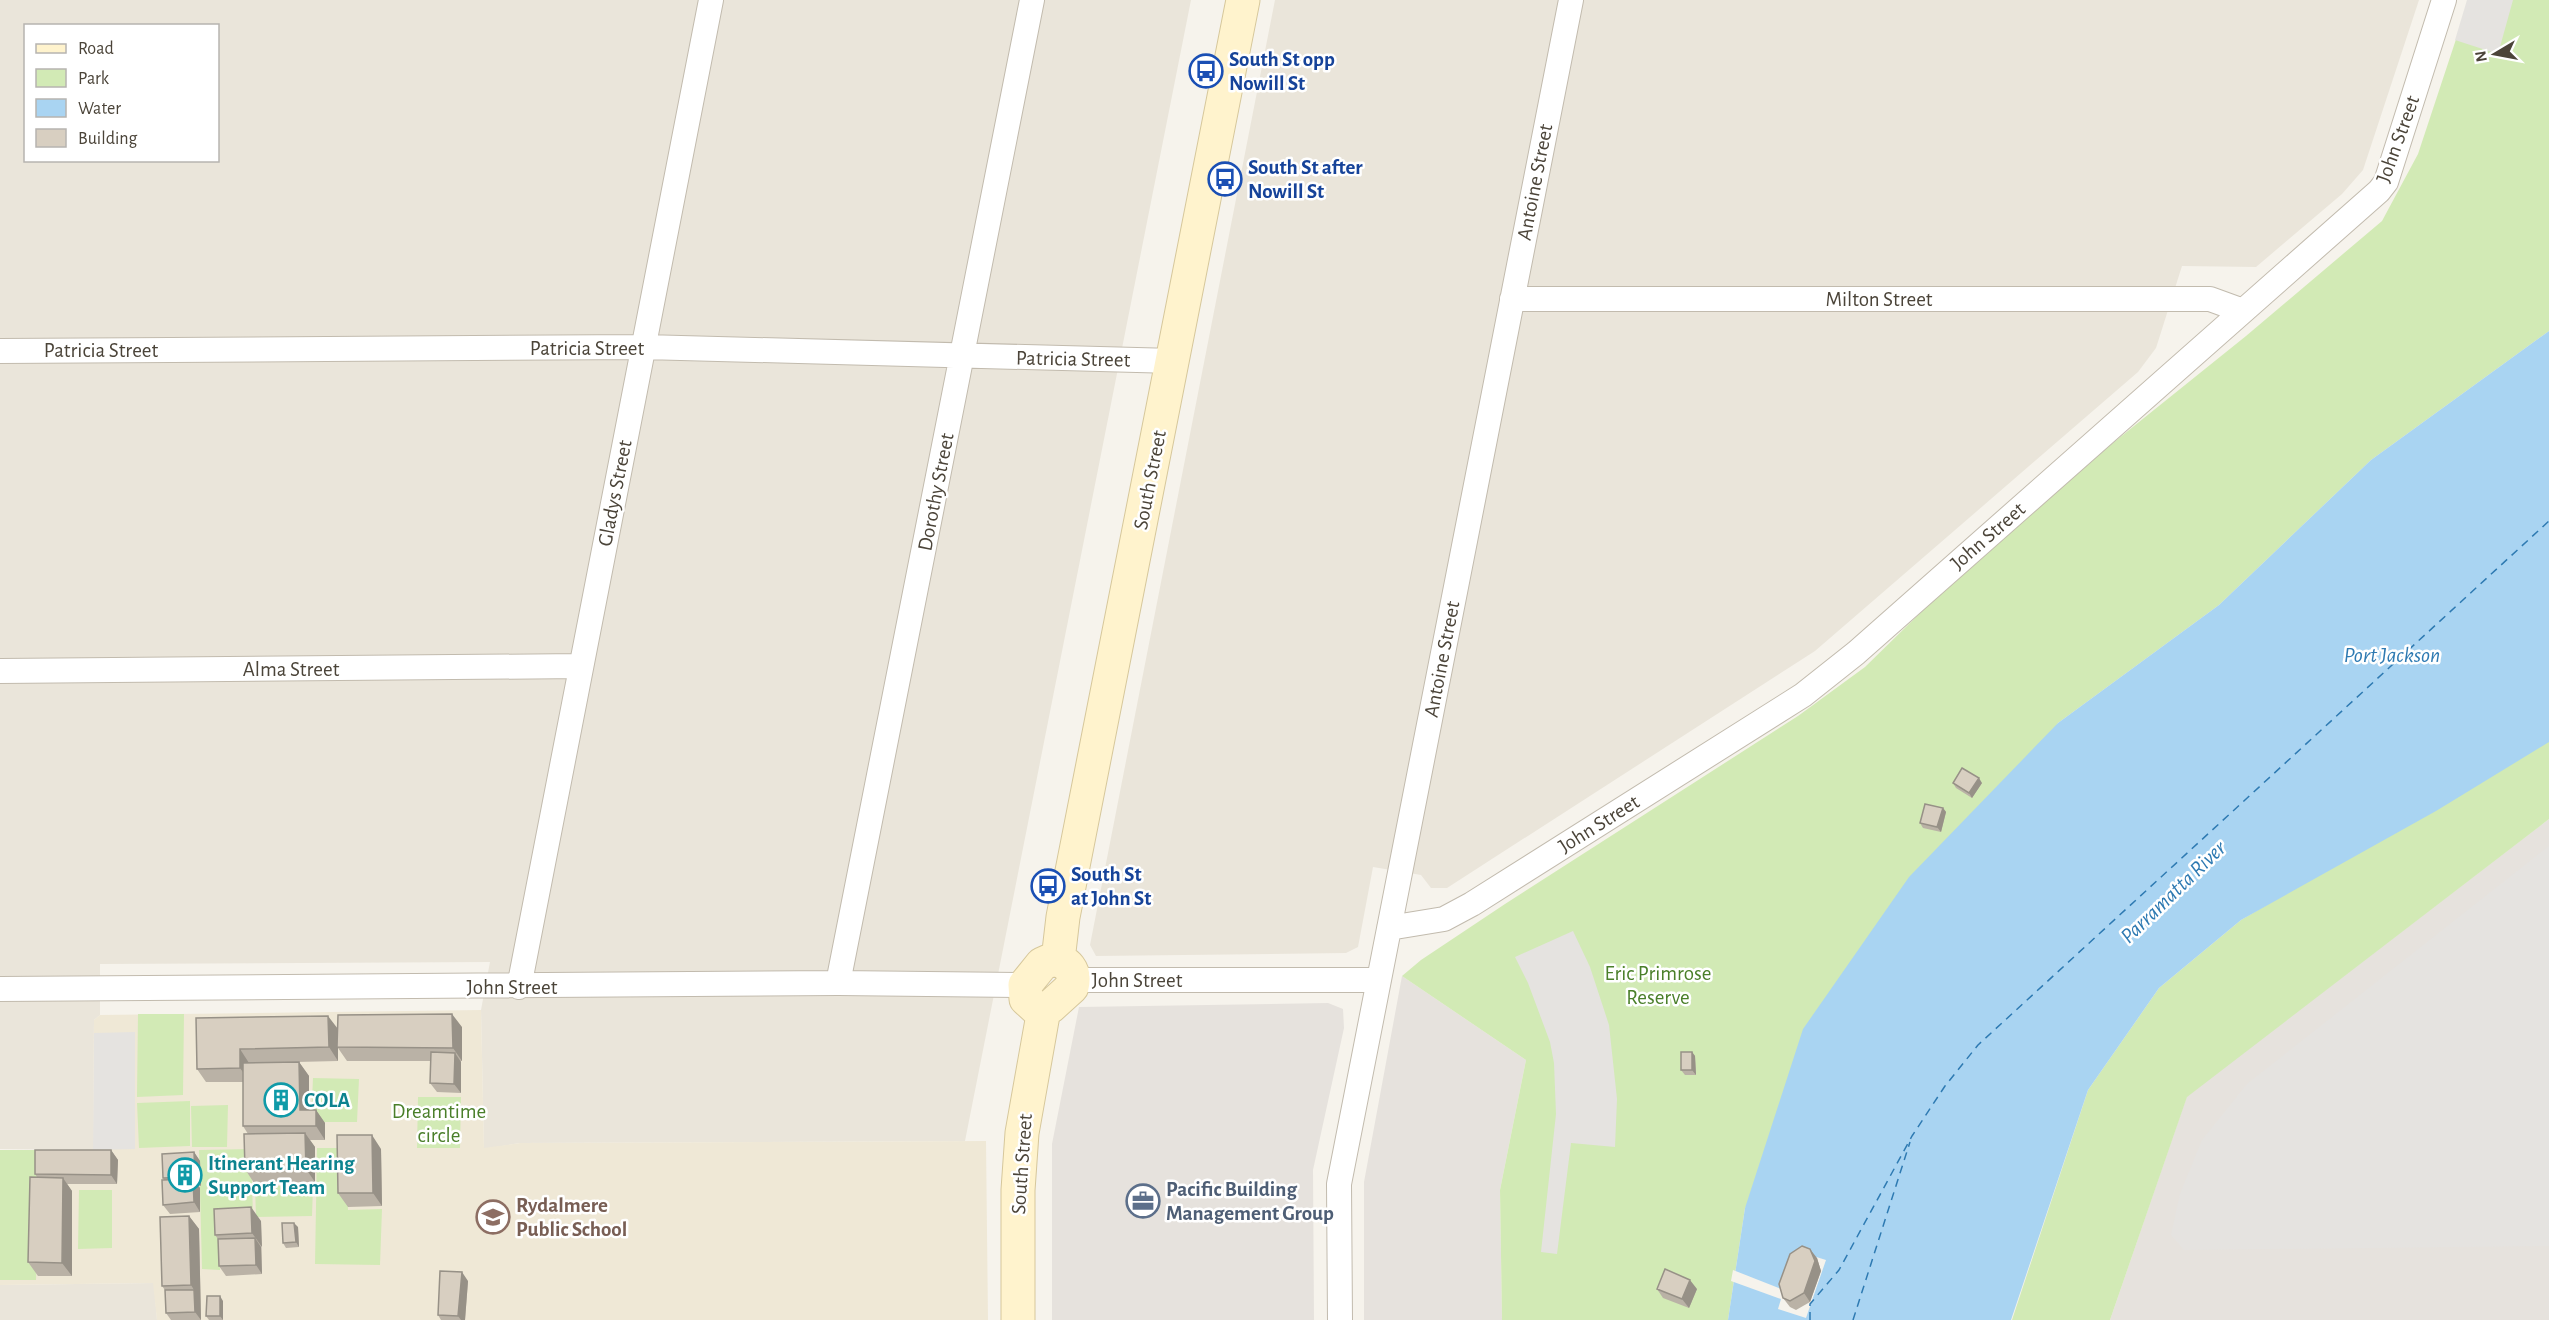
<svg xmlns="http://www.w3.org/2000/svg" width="2549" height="1320" font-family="'Alegreya Sans',sans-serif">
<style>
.residential{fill:#eae5da;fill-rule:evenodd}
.industrial{fill:#e6e2dd}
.education{fill:#efe8d6}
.green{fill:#d2eab5}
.parking{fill:#e5e3e0}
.water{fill:#a9d4f2}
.pier{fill:#f6f3ec}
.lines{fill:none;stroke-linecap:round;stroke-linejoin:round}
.ferry{stroke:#2e7ab2;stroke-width:1.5;stroke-dasharray:8 6;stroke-linecap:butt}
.street-casing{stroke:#c2bbae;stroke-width:26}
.secondary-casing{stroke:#d6c79b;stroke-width:35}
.street{stroke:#fff;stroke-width:24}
.secondary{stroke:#fff3cd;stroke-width:33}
.wall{fill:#bab2a6}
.shaded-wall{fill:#979187}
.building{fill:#d8cfc1;stroke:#979187;stroke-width:1.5}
.labels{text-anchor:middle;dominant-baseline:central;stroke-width:5;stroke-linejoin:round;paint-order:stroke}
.transit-label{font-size:21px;font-weight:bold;fill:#164399;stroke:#fff;text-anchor:start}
.street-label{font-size:21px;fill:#4b4439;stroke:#fff}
.park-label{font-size:21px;fill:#4a7f2a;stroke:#fff}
.culture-label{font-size:21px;font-weight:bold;fill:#0d838f;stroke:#fff;text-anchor:start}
.service-label{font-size:21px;font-weight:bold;fill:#4e5e75;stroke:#fff;text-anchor:start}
.education-label{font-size:21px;font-weight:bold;fill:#785e54;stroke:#fff;text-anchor:start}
.water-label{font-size:22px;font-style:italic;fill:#2e7ab2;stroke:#fff}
</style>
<rect width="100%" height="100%" fill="#f6f3ec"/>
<path class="residential" d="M0,0H1191L965,1141L520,1143L484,1149L481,1010L490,962L100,964V1015L94,1020L93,1150L0,1149ZM26,26H218V160H26Z
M1275,0H2419L2363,170L2342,194L2256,267L2182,266L2156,348L2138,372L1815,651L1447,888H1431L1421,875L1373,867L1358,947L1346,953L1096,956L1090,945Z
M154,1283L157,1320H0V1285Z"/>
<path class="industrial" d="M2549,819V1320H2110L2187,1096Z
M1402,976L1526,1060L1500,1190L1502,1320H1364V1182Z
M1328,1003L1343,1009L1344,1028L1313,1170L1314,1320H1052V1144L1079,1007Z"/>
<path class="education" d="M481,1010L484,1148L520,1143L986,1141L988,1320H157L153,1283L0,1285V1150H93L94,1020L100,1015Z"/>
<path class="green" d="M2469,0H2549V331L2371,460L2219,605L2058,723L1745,1208L1728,1320H1502L1500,1190L1526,1060L1402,976L1421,960L1505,904L1798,716L1865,667L2006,529L2246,336L2382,221L2418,154Z
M2549,740V819L2187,1097L2110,1320H2012L2088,1090L2159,988L2241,920Z
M138,1014H184L183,1095L137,1097Z
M313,1078L359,1079L357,1122H311Z
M418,1097H461L460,1148H417Z
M190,1101V1146L139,1148L137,1103Z
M228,1105L227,1147H192L191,1106Z
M317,1148H346L348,1210L382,1209L380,1265L315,1264Z
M251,1149L253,1217L221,1219L220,1270L202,1269L199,1150Z
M0,1150H41L36,1280H0Z
M255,1186H313L312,1216L256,1217Z
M79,1190H112V1248L78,1249Z"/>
<path class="parking" d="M2467,0H2513L2498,54L2455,40Z
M2549,846V1246L2184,1250L2171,1235L2180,1194L2202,1140L2247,1084Z
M1573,931L1590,967L1609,1025L1617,1099L1615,1147L1571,1143L1557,1254L1541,1252L1556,1114L1554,1063L1550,1042L1528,983L1515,957Z
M135,1032V1149L93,1150L94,1033Z"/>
<path class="water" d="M2549,331V742L2436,811L2241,920L2159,988L2088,1090L2011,1320H1728L1745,1208L1803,1029L1909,877L2058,723L2219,605L2371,460Z"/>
<path class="pier" d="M1797,1251L1826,1260L1806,1318L1778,1309L1781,1299L1731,1281L1733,1270L1784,1290Z"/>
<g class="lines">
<path class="ferry" d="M1810,1320V1304L1839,1270L1912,1136L1945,1086L1978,1045L2549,521
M1853,1320L1910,1142"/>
<g class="street-casing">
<path id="street" d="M1512,299H2210L2243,311
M0,351L644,347L1174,361
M0,671L581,666
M1389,928L1444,919L1472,904L1803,695L1856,653L2379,191L2386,182L2444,0
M1074,980H1379
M838,983L1032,0
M519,987L711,0
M0,989L838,983L1025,985
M1340,1320L1339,1184L1571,0"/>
</g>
<g class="secondary-casing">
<path id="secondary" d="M1051,960C1068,960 1076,971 1072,987L1050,1007L1037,1009L1026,999L1025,985L1042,964Z
M1058,960L1063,917L1243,0
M1018,1320V1190L1022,1133L1044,1009"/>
</g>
<use href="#street" class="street"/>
<use href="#secondary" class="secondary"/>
</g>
<path class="wall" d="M1953,783H1982L1972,798L1956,788Z
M1943,808L1946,812L1941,832L1923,828L1920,823Z
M1043,875L1047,880L1044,891H1038L1035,886Z
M196,1018L338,1029L462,1027V1061H461V1093L437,1092L430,1083L431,1061H347L338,1048V1061L249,1063L299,1062L309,1076V1110H316L325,1123V1140H310L315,1147V1182L254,1183L245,1169L248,1134L243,1126V1082H206L197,1069Z
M1692,1052L1695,1056L1696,1075H1685L1681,1070Z
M381,1149L382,1206L348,1207L338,1193Z
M111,1150L118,1160L117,1184H67L72,1191V1276H38L28,1262L37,1177L35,1174Z
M194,1152L200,1161L201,1186H199L200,1188V1212L170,1214L163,1205L164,1180L163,1178Z
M189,1216L199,1229L201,1320H171L166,1313L165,1290L162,1286Z
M261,1221L262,1274L226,1276L219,1266L218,1239L215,1235Z
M298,1227L299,1247L286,1248L283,1243Z
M1817,1258L1821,1271L1810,1302L1796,1310L1790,1307L1783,1298Z
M468,1281L465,1320H441L438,1315Z
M1657,1289H1697L1689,1308L1663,1298Z
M223,1301V1320H209L206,1316Z"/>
<path class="shaded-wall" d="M1979,778L1982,783L1972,798L1969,793Z
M1943,808L1946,812L1941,832L1937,827Z
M1043,875L1047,880L1044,891L1041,887Z
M452,1014L462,1027V1061L453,1048Z
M328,1016L338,1029V1061L329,1047Z
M240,1049L249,1063L250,1082L240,1068Z
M1692,1052L1695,1056L1696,1075L1692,1070Z
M455,1053L461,1062V1093L454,1084Z
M299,1062L309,1076V1124L300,1110Z
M316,1110L325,1123V1140L316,1126Z
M305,1133L315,1147V1182L306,1169Z
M372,1135L381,1149L382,1206L373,1193Z
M111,1150L118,1160L117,1184L111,1175Z
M194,1152L200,1161L201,1186L195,1177Z
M63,1178L72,1191V1276L62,1263Z
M193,1179L200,1188V1212L194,1202Z
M251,1207L261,1221L262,1247L252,1233Z
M189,1216L199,1229L201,1320L195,1312L194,1290L191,1285Z
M294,1223L298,1227L299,1247L296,1242Z
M255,1238L261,1247L262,1274L256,1265Z
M1810,1249L1817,1258L1821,1271L1810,1302L1804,1293Z
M462,1272L468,1281L465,1320H461L458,1316Z
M1690,1280L1697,1289L1689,1308L1682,1299Z
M220,1296L223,1301V1320L220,1316Z"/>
<path class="building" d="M1962,768L1979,778L1969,793L1953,783Z
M1925,804L1943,808L1937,827L1920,823Z
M1037,874L1043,875L1041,887L1035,886Z
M452,1014L453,1048L337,1047L338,1015Z
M328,1016L329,1047L240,1049V1068L197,1069L196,1018Z
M431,1052L455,1053L454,1084L430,1083Z
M1681,1052H1692V1070H1681Z
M299,1062L300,1110H316V1126H243V1063Z
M305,1133L306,1169H245L244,1134Z
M337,1135H372L373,1193H338Z
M35,1150H111V1175L35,1174Z
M194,1152L195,1177L163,1178L162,1154Z
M30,1177L63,1178L62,1263L28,1262Z
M193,1179L194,1202L163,1205L162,1180Z
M251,1207L252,1233L215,1235L214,1209Z
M189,1216L191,1285L162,1286L160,1217Z
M282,1223H294L296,1242L283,1243Z
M255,1238L256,1265L219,1266L218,1239Z
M1802,1246L1810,1249L1815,1261L1804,1293L1790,1301L1783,1298L1779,1284L1790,1254Z
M1665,1269L1690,1280L1682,1299L1657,1289Z
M440,1271L462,1272L458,1316L438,1315Z
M165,1290H194L195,1312L166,1313Z
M207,1296H220V1316H206Z"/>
<defs>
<g id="bus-ring" transform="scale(1.725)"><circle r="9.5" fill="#fff" stroke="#1a4fb4" stroke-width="1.5"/><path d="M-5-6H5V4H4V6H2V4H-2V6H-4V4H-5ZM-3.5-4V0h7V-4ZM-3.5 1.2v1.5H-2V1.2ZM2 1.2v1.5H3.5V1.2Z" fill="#1a4fb4"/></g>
<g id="building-ring" transform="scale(1.725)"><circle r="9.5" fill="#fff" stroke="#0f9aa8" stroke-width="1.5"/><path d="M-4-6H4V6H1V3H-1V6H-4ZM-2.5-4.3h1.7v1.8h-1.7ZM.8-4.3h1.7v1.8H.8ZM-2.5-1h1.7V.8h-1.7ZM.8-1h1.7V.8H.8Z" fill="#0f9aa8"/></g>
<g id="office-ring" transform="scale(1.725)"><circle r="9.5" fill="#fff" stroke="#5c6f8a" stroke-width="1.5"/><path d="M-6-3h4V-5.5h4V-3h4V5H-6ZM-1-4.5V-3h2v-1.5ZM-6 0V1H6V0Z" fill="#5c6f8a"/></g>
<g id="school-ring" transform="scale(1.725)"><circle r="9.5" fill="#fff" stroke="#8d6e63" stroke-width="1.5"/><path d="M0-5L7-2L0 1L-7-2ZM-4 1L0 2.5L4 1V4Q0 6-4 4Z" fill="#8d6e63"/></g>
</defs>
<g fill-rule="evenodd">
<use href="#bus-ring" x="1206" y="71"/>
<use href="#bus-ring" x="1225" y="179"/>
<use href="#bus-ring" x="1048" y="886"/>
<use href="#building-ring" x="281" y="1100"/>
<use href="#building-ring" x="185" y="1175"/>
<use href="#office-ring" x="1143" y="1201"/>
<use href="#school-ring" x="493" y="1217"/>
</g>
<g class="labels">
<g class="transit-label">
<text x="1229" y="59">South St opp<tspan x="1229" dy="24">Nowill St</tspan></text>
<text x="1248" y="167">South St after<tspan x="1248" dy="24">Nowill St</tspan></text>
<text x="1071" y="874">South St<tspan x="1071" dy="24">at John St</tspan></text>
</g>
<g class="street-label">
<text transform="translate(2398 139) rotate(-70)">John Street</text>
<text transform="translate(1535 182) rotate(-79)">Antoine Street</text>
<text x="1879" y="299">Milton Street</text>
<text x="587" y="348">Patricia Street</text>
<text x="101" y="350">Patricia Street</text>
<text transform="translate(1073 359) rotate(1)">Patricia Street</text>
<text transform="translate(1150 480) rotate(-79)">South Street</text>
<text transform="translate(936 492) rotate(-79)">Dorothy Street</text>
<text transform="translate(615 493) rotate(-79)">Gladys Street</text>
<text transform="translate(1988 536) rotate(-41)">John Street</text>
<text transform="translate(1442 659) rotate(-79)">Antoine Street</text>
<text x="291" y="669">Alma Street</text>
<text transform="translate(1599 824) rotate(-32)">John Street</text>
<text x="1137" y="980">John Street</text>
<text x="512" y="987">John Street</text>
<text transform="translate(1022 1164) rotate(-86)">South Street</text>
</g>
<g class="park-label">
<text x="1658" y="973">Eric Primrose<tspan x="1658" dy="24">Reserve</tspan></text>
<text x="439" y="1111">Dreamtime<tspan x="439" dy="24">circle</tspan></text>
</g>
<g class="culture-label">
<text x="304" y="1100">COLA</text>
<text x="208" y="1163">Itinerant Hearing<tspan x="208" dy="24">Support Team</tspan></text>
</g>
<g class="service-label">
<text x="1166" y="1189">Pacific Building<tspan x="1166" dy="24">Management Group</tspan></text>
</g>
<g class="education-label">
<text x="516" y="1205">Rydalmere<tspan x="516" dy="24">Public School</tspan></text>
</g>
<g class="water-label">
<text x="2392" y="655">Port Jackson</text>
<text transform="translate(2173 892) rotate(-44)">Parramatta River</text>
</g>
</g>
<rect x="24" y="24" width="195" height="138" fill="#ffffff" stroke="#b7b4b0" stroke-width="1.5"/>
<rect x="36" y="44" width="30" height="9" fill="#fff3cd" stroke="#b7b4b0" stroke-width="1.5"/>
<text x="78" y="54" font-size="18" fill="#4b4439">Road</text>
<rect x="36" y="69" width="30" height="18" fill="#d2eab5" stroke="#b7b4b0" stroke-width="1.5"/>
<text x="78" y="84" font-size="18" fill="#4b4439">Park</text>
<rect x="36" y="99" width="30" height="18" fill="#a9d4f2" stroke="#b7b4b0" stroke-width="1.5"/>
<text x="78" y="114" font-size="18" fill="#4b4439">Water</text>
<rect x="36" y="129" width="30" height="18" fill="#d8cfc1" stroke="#b7b4b0" stroke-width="1.5"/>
<text x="78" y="144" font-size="18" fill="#4b4439">Building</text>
<g transform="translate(2495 54) rotate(260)" stroke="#ffffff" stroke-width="4.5" paint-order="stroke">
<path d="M0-4.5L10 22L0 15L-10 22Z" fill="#4b4439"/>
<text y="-9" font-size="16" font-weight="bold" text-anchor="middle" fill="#4b4439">N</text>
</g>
</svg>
